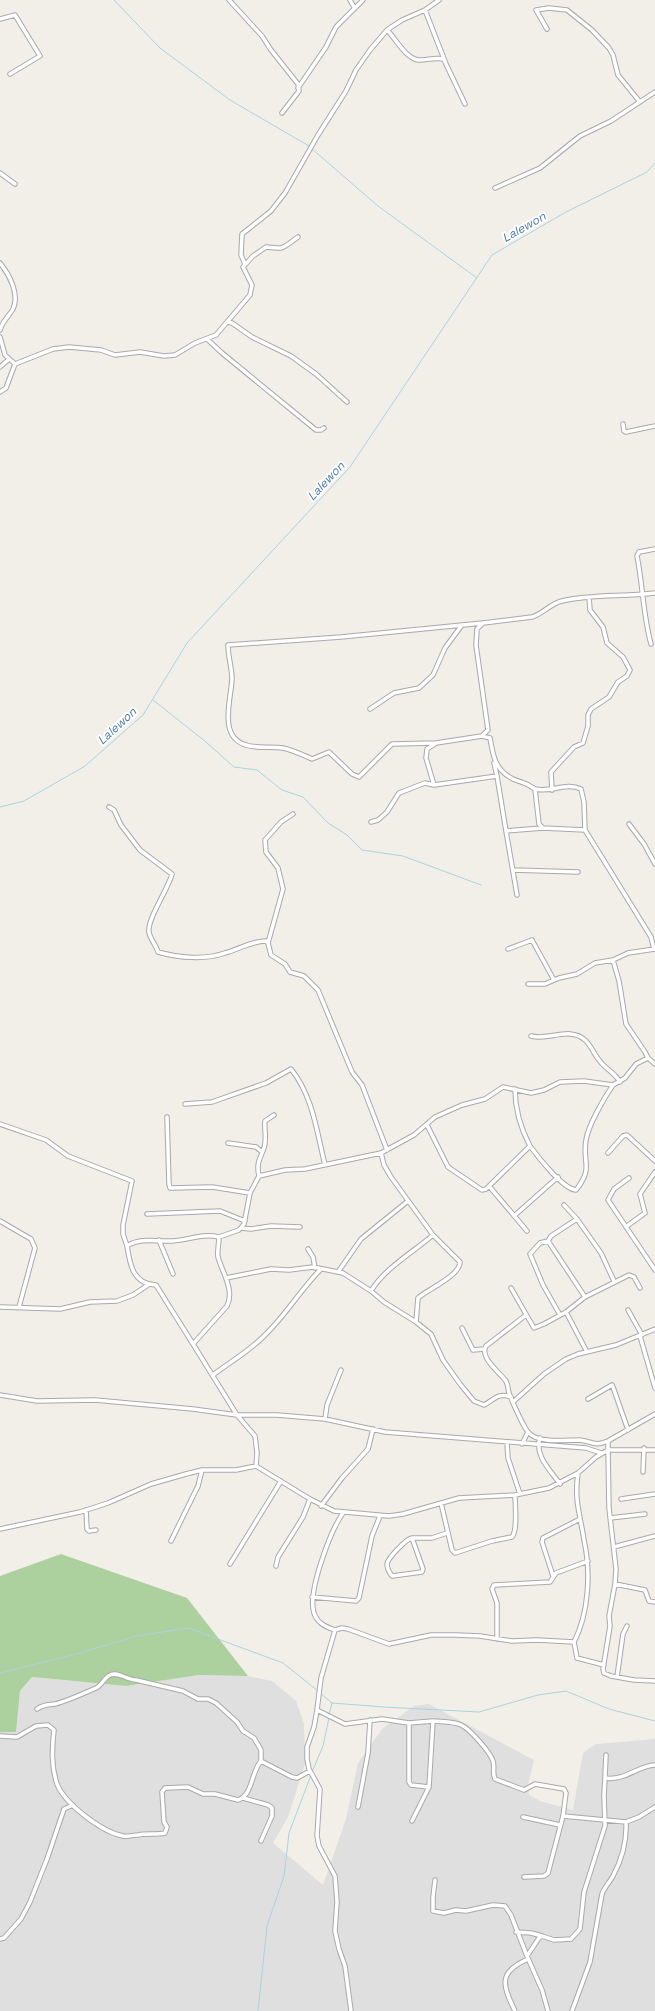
<svg xmlns="http://www.w3.org/2000/svg" width="655" height="2011" font-family="'Space Grotesk',sans-serif">
<style>
.residential{fill:#e0dfdf}
.forest{fill:#add19e}
.lines{fill:none;stroke-linecap:round;stroke-linejoin:round}
.stream{stroke:#aad3df;stroke-width:1}
.street-casing{stroke:#a9a9a9;stroke-width:5.5}
.street{stroke:#fff;stroke-width:3.5}
.labels{text-anchor:middle;dominant-baseline:central;stroke-width:4;stroke-linejoin:round;paint-order:stroke}
.water-label{font-size:12px;font-style:italic;fill:#4a7aab;stroke:#fff}
</style>
<rect width="100%" height="100%" fill="#f2efe9"/>
<path class="residential" d="M199,1675L248,1676L272,1681L296,1701L304,1724L305,1764L288,1817L273,1843L323,1885L346,1819L358,1763L382,1729L414,1706L429,1704L534,1760L528,1785L529,1795L540,1801L573,1810L583,1753L596,1744L655,1739V2011H0V1732H16L20,1691L32,1677L126,1686Z"/>
<path class="forest" d="M61,1554L187,1598L248,1676L199,1675L126,1686L32,1677L20,1691L16,1732H0V1576Z"/>
<g class="lines">
<path class="stream" d="M114,0L160,48L230,100L309,146
M311,148L378,206L477,278
M153,700L206,742L234,767L257,770L282,790L303,797L328,823L347,835L362,850L403,856L481,885
M0,807L24,801L85,766L143,715L187,643L350,467L492,255L566,212L647,172L655,163
M0,1673L69,1656L137,1636L188,1628L283,1663L318,1691
M320,1693L332,1703L384,1707L479,1712L538,1695L566,1691L609,1709L655,1721
M329,1715L332,1703
M312,1772L323,1746L329,1718
M258,2011L267,1926L284,1876L289,1833L311,1775"/>
<g class="street-casing">
<path id="street" d="M229,0L262,36L271,50L298,84L299,91L282,113
M350,0L354,7
M425,10L446,64L465,104
M0,19L15,15L40,56L10,74
M547,29L536,10L549,8L567,10L592,30L609,48L613,55L618,75L640,102
M387,30C396,39 406,59 419,60C428,60 435,57 444,59
M298,88L326,47L336,27L363,0
M0,173L15,184
M495,188L540,168L580,136L611,121L655,92
M0,263C9,274 20,294 13,309C9,316 2,322 0,330
M245,264L241,255L242,234L271,211L285,193L318,135L346,91L356,70L370,50L387,30L402,20L425,10L439,0
M227,322L232,323L252,337L291,356L316,374L347,402
M0,337L5,355L15,364L53,349L69,347L101,350L115,355L140,352L164,356L175,355L195,343L216,335L250,295L252,285L243,267L253,256L266,247C286,249 281,249 298,237
M207,339L222,353L316,430H321L324,428
M0,367L8,360
M0,392L6,388L15,364
M623,424L624,431L626,432L655,426
M651,644C643,615 643,586 637,556L639,552L655,549
M370,709L394,693L419,688L433,675L445,648L462,625
M482,736L436,743L427,749L426,758L434,785L497,776L506,831L543,828L585,830L651,937L654,949
M436,743L392,744L359,777L352,774L329,752L312,759C303,755 293,750 283,748C271,746 258,749 246,745C218,737 231,700 232,679C232,668 228,657 228,645L341,637L483,623
M494,763L497,776
M535,789C550,793 566,782 581,789L584,802L585,830
M552,790L551,772L574,747L583,743L588,726V715L591,709L609,697L618,682L627,676L630,670L623,657L607,643L603,627L590,610L589,597
M109,807L114,810L121,825L140,850L172,874C168,890 147,919 149,932C150,939 156,945 158,952C179,958 205,960 225,953C240,949 251,941 266,941L268,943
M293,814L281,822L265,840L266,852L278,868L283,889L268,943L271,955L285,964L290,972L304,976L318,990L352,1072L362,1085L387,1150
M371,822L378,820L387,812L399,793L425,783L434,785
M629,824L644,844L655,864
M543,828L539,824L535,789C526,782 522,783 513,779C495,770 493,756 490,738L482,736L488,730L476,645L477,629L483,623L532,617C543,614 551,603 562,601C592,594 624,597 655,593
M506,831L517,895
M513,870L578,872
M508,949L532,940L554,980
M613,960L628,953L655,949
M528,984H545L559,978L577,974L595,963L613,960L619,981L626,1024L645,1052L648,1058
M531,1036C548,1041 570,1026 585,1040C591,1045 594,1054 599,1060C605,1069 615,1072 620,1082
M515,1089C515,1109 521,1129 530,1146
M185,1104L212,1102L266,1083L291,1069C313,1096 317,1133 325,1165
M167,1117L169,1184L170,1188L212,1187L250,1193
M0,1124L46,1140L68,1156L132,1181L123,1225V1234L127,1246
M427,1125L448,1167L482,1190L486,1189L530,1146C538,1157 563,1189 576,1190C594,1167 582,1164 586,1140C588,1126 604,1098 613,1085
M228,1143L256,1147L261,1151
M381,1153L384,1165L391,1177L433,1235L460,1262C460,1276 428,1289 418,1298L416,1322L431,1334L443,1360L460,1384L474,1401L484,1405C494,1400 498,1392 511,1397
M608,1153L623,1136L627,1135L655,1161
M259,1176C256,1163 260,1159 264,1148C267,1140 264,1129 265,1121L274,1115
M629,1178L614,1189L608,1200L655,1270
M489,1186L527,1231
M564,1205L577,1219
M147,1214L220,1211L245,1221
M514,1216L558,1177
M0,1221L31,1239L35,1248L19,1307
M627,1226L645,1213L640,1194L655,1172
M241,1228L251,1229L271,1226L300,1227
M159,1240L173,1274
M548,1241L540,1243L530,1254L543,1285L560,1315
M308,1249L313,1257L315,1268
M338,1272L361,1239L408,1201
M226,1278L271,1269L289,1270L313,1267L343,1273L371,1291C385,1268 412,1253 433,1235
M511,1288L534,1328L544,1324L566,1312
M371,1291L384,1302L416,1322
M585,1297L548,1241L551,1236L577,1219L601,1253L614,1281
M0,1307L60,1309L90,1302L117,1301L133,1295L148,1285
M628,1310L642,1335
M526,1315L486,1346C479,1357 500,1373 506,1381C508,1385 508,1389 509,1393C512,1401 523,1426 528,1432C538,1444 565,1440 579,1440C592,1441 594,1447 608,1441
M462,1328L473,1350L484,1349
M640,1336L655,1388
M193,1344L156,1285C133,1284 130,1265 127,1246C141,1237 157,1242 173,1241C189,1240 202,1233 219,1237
M587,1352L566,1312L585,1297L629,1275L634,1277L640,1288
M213,1375C230,1362 251,1350 265,1335C286,1315 301,1289 321,1269
M0,1395L37,1401L95,1400L193,1409L237,1415H277L325,1419L385,1432L586,1448L601,1453
M588,1399L612,1385L613,1387L628,1430
M513,1402L544,1374L566,1359L578,1354L616,1345L655,1329
M325,1419L327,1405L341,1370
M540,1438C534,1455 550,1470 560,1484
M507,1442L508,1458L520,1494
M522,1444L528,1432
M655,1450H608L609,1508L616,1569L615,1584L609,1616L610,1626L603,1669L604,1673L611,1676L634,1680L655,1681
M256,1466L257,1453L255,1436L237,1415L193,1344L227,1306C235,1290 222,1272 218,1257C217,1251 219,1244 219,1237L239,1230L244,1224L250,1193L259,1176L285,1170L305,1169L329,1164L381,1153L414,1135L435,1117L462,1105L485,1099L503,1087L531,1093L544,1090L560,1082L584,1081L613,1085L625,1078L636,1064L648,1058L655,1064
M643,1472L644,1448
M621,1499L655,1494
M441,1503L452,1550L455,1553L492,1541L512,1537C518,1530 515,1505 515,1495
M321,1506L342,1478L368,1449L373,1429
M86,1510L87,1529L89,1531L96,1530
M343,1513C331,1530 307,1592 314,1613C317,1623 326,1627 335,1630L321,1678L317,1710L314,1727L307,1747V1759L309,1769L320,1789L317,1836L319,1846L335,1876L337,1902L335,1931L339,1949L345,1966L351,2011
M610,1518L645,1514
M0,1529L80,1512L108,1503L151,1484L186,1474L202,1470H236L256,1466L310,1499L334,1511L389,1516L403,1514L459,1498L515,1495L549,1488L578,1473L596,1457L608,1450V1441L655,1414
M412,1538C406,1539 388,1558 387,1564C387,1568 389,1572 392,1576L422,1572L423,1569L412,1538H432L447,1533
M171,1541L198,1486L202,1470
M614,1547L655,1536
M230,1564L281,1481
M276,1566L278,1557L303,1517L310,1499
M553,1576L542,1542L543,1538L580,1519
M615,1584L645,1590L649,1601L655,1602
M312,1597L356,1601L359,1598L372,1536L380,1516
M335,1630L342,1628L348,1629L389,1644L431,1635H456L480,1636L512,1641L537,1640L574,1642C589,1613 591,1572 584,1540C580,1514 574,1500 578,1473
M497,1639V1603L492,1589L494,1585L550,1582L556,1573L588,1561
M574,1642L577,1658L604,1665
M617,1677L623,1634L627,1626
M37,1709C44,1704 48,1705 55,1704C64,1702 87,1692 96,1688C102,1685 104,1678 110,1675C118,1671 126,1680 136,1680L183,1691L198,1699H208L216,1703L237,1722L243,1731L254,1738L261,1750V1761
M317,1710L345,1724L382,1719L409,1723L433,1721L429,1787L412,1821
M433,1721C442,1722 452,1721 461,1725C470,1729 490,1752 493,1761C495,1767 492,1773 495,1779L524,1790L535,1784L564,1789L566,1793L563,1816L626,1822C627,1840 622,1859 613,1876C610,1882 605,1886 602,1894L590,1962L572,2011
M409,1723V1782L411,1785L429,1787
M0,1736L17,1737L36,1726L48,1725L54,1730C52,1749 51,1766 57,1784C65,1804 102,1832 123,1836C128,1837 133,1835 138,1835C147,1833 156,1835 165,1833L167,1827L164,1822L162,1792L165,1788L188,1787L203,1794H215L238,1800C253,1795 251,1772 261,1761L292,1777L297,1778L310,1771
M605,1778L606,1755
M243,1798L268,1805L272,1808V1816L261,1841
M358,1807L368,1753L370,1720
M523,1817L560,1825
M626,1822L639,1817L655,1807
M524,1877L544,1876L548,1873L563,1816
M435,1880L433,1897V1911L444,1913L456,1910L466,1911L493,1905L505,1906L511,1915L527,1956
M516,1932L531,1933L542,1936
M0,1939L4,1938L21,1919L30,1902L47,1859L64,1809L73,1805
M515,2011C502,1985 498,1972 528,1959
M548,2011L542,1990L527,1956L539,1938L542,1936L554,1940L571,1939L580,1929L584,1892L605,1826L604,1795L605,1778C625,1781 637,1766 655,1765"/>
</g>
<use href="#street" class="street"/>
</g>
<g class="labels">
<g class="water-label">
<text transform="translate(524 227) rotate(-30)">Lalewon</text>
<text transform="translate(326 481) rotate(-47)">Lalewon</text>
<text transform="translate(117 726) rotate(-43)">Lalewon</text>
</g>
</g>
</svg>
